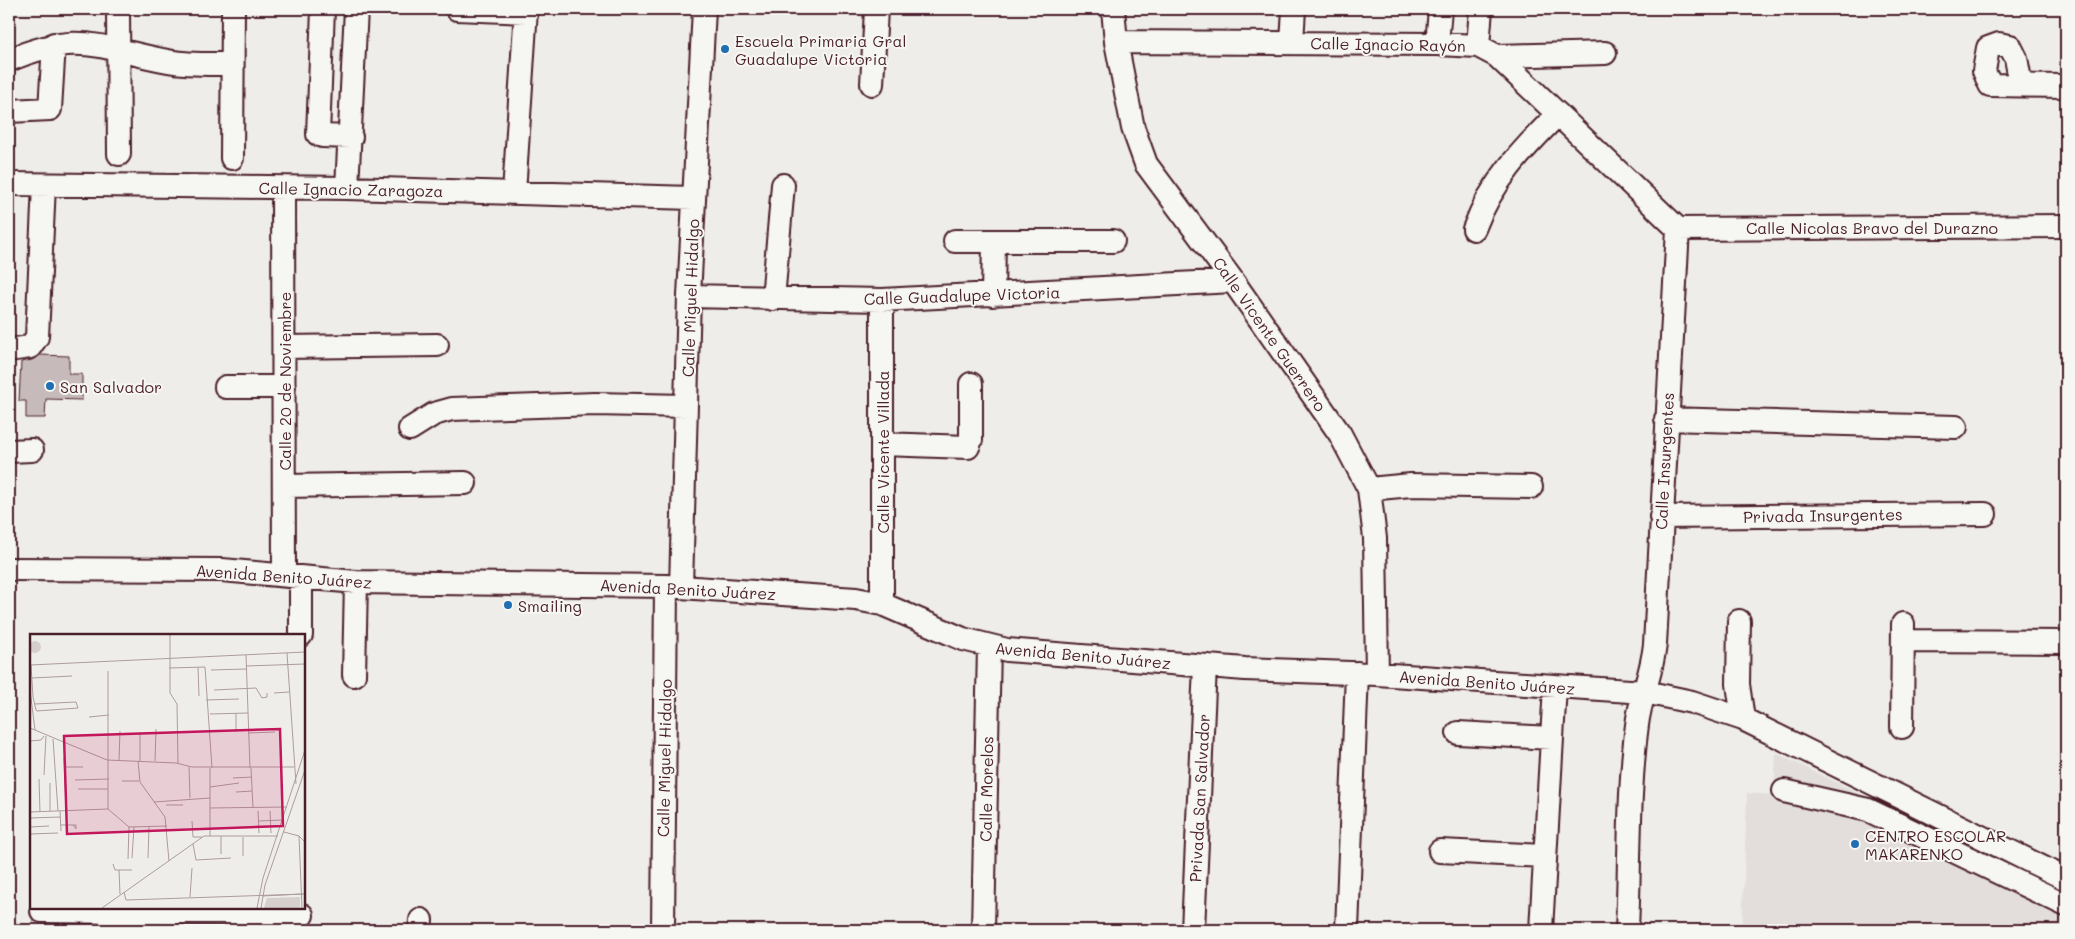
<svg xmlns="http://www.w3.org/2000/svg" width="2075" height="939" font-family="Mali,sans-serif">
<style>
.built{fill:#e3dedc}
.building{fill:#c6babb;stroke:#4a1f2b}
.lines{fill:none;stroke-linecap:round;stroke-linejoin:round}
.minor-casing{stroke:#4a1f2b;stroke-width:26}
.minor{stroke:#f6f6f2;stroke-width:22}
.poi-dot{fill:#1f6fb2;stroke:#f6f6f2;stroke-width:2}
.labels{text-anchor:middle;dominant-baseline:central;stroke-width:4;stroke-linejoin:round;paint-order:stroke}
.poi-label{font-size:16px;fill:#4a1f2b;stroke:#f6f6f2;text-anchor:start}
.street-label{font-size:16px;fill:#4a1f2b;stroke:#f6f6f2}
.inset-road{fill:none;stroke:#ad9b9e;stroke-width:1}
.view{fill:#c2185b;fill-opacity:0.15;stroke:#c2185b;stroke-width:2.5}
.inset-edge{fill:none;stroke:#4a1f2b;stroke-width:2.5}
</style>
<rect width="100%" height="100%" fill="#efedea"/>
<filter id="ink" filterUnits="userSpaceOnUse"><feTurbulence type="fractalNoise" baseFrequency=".02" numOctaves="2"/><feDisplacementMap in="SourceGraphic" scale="10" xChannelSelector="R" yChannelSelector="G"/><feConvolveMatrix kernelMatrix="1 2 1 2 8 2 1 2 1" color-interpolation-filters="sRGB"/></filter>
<g filter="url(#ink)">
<path class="built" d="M1776,753L2066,893V930H1742L1747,793L1774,795Z"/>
<path class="building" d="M40,355L69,356V374H82V400L46,399L45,418H26V401H19L21,362L32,360Z"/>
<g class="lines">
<g class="minor-casing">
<path id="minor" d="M118,9L119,154
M323,9L318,134L322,136L351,137
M457,9L526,12
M1113,9L1116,42L1133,128L1146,164L1233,281L1340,434L1369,489L1375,538L1377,674
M1116,42L1437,44L1478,46L1497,56L1678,229
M1292,42L1294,9
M1437,44L1440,9
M1478,46L1481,9
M1497,56L1605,53
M9,60C80,30 98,48 168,61C189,65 211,64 232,64
M872,84L876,9
M2021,85L2016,58L2010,46L1999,44L1988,48L1984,71L1990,85L2066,86
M9,111L50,109L54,44
M232,158L233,9
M9,184L347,188L693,198
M283,188L284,575
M347,188L356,9
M514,193L526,9
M1474,229C1492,181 1523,149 1558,114
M1678,229L2066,226
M955,241H1113
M993,295L994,241
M689,296L882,300L1233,281
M773,299L783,185
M882,300V604
M284,347L437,345
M9,350L30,347L37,337L44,185
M226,387H284
M1666,419L1956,427
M410,429L434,414L452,409L595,404L686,406
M882,444L968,447L971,440V384
M9,451L32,450
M285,486L465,483
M1369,489L1411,485L1531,487
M1661,517L1985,514
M9,569L222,570L356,582L666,586L856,599L882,604L963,639L1007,650L1245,669L1377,674L1645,692L1692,702L1743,719L2066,879
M301,578V635
M681,587L689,296L704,9
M1739,621L1738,684L1743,719
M1903,641L2066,642
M354,675L356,582
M1902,727L1903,624
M1458,733L1552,738
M1784,791L1868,810L2066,905
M1440,851L1545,856
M42,911L302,915
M420,930L421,920
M663,930L666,586
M983,930L989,647
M1193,930L1205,666
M1347,930L1357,673
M1541,930L1555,686
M1627,930C1630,862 1628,793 1637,725C1640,698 1652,674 1655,644L1678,229"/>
</g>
<use href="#minor" class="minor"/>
</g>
</g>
<g class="poi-dot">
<circle cx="725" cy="49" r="5"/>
<circle cx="50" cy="386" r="5"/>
<circle cx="508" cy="605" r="5"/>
<circle cx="1855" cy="844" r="5"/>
</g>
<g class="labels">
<g class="poi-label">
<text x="735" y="40">Escuela Primaria Gral<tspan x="735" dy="18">Guadalupe Victoria</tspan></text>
<text x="60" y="386">San Salvador</text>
<text x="518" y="605">Smailing</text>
<text x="1865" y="835">CENTRO ESCOLAR<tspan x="1865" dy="18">MAKARENKO</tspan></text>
</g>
<g class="street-label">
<text transform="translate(1388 44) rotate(1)">Calle Ignacio Rayón</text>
<text transform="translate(351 189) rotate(1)">Calle Ignacio Zaragoza</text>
<text x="1872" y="227">Calle Nicolas Bravo del Durazno</text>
<text transform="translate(962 295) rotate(-2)">Calle Guadalupe Victoria</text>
<text transform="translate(690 298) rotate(-88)">Calle Miguel Hidalgo</text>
<text transform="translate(1270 334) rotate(55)">Calle Vicente Guerrero</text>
<text transform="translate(284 381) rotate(-90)">Calle 20 de Noviembre</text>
<text transform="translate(882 452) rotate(-90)">Calle Vicente Villada</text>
<text transform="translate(1664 461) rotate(-87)">Calle Insurgentes</text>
<text transform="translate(1823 515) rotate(-1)">Privada Insurgentes</text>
<text transform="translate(284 576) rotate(4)">Avenida Benito Juárez</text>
<text transform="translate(688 589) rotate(3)">Avenida Benito Juárez</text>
<text transform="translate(1083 655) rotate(5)">Avenida Benito Juárez</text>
<text transform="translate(1487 682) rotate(4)">Avenida Benito Juárez</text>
<text transform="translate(664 758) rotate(-89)">Calle Miguel Hidalgo</text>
<text transform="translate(986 789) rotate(-89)">Calle Morelos</text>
<text transform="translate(1199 798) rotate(-87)">Privada San Salvador</text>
</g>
</g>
<g transform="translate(30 634)">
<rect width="275" height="275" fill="#efedea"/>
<path d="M-1 13a6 6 0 1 1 12 0a6 6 0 1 1-12 0ZM270,263V274H234L237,264Z" fill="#d7cfce"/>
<path class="inset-road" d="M140,1V59L147,70L148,129M257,19L266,150M216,21L220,134M0,31L275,18M1,31L3,63L6,76L7,77L48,74L46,68L5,70M216,32L275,30M168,33L169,62M139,34L175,33L182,134M181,36L216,35M2,44L42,42M0,56L5,96M184,56L226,54L232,64L237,63V59M244,59L259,58M176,66L209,65M206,79V98M180,80L218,79M59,83L79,81M0,94L77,126L146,129L162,133H264M218,99L245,98M23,105L28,177M0,107L11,106L14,102M34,124L36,173M89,127L90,97M108,127L110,148L135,183L139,227M110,127V98M125,127L126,95M35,133H53M159,133L160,164M221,134L223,174M14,141L16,102M203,144L222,143M9,145L10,178M45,146L79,145M92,147H109M20,149V177M180,153L209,149M48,155H78M206,158L222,157M124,168L180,164M136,171H153M180,174L257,173M78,175V37M78,175L99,193L137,192M30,177L31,197M228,177L229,199M240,177L241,199M0,178L78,175M0,184L30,183M162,187L163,203H172M229,187L252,186M31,191H43L46,195V191H43M0,193L19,192M254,198L269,202L275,208M0,200L28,199M180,202V134M269,202L272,274M213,203V222M163,210L166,226L201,224M191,220V202M102,224L104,193M118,224L119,193M98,225L99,193M83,230L85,236H102M89,236L90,260M94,258L96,266L274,260M232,262L273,260M160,263L162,234M72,274L174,202H248M227,274L233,244L275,116M231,274L235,251L275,136"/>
<path class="view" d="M250,95L253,192L37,200L34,102Z"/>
<rect width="275" height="275" class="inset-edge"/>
</g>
<rect width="2075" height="939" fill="none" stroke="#f6f6f2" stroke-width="30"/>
<rect x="15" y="15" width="2045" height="909" fill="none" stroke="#4a1f2b" stroke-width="2" filter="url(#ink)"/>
</svg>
